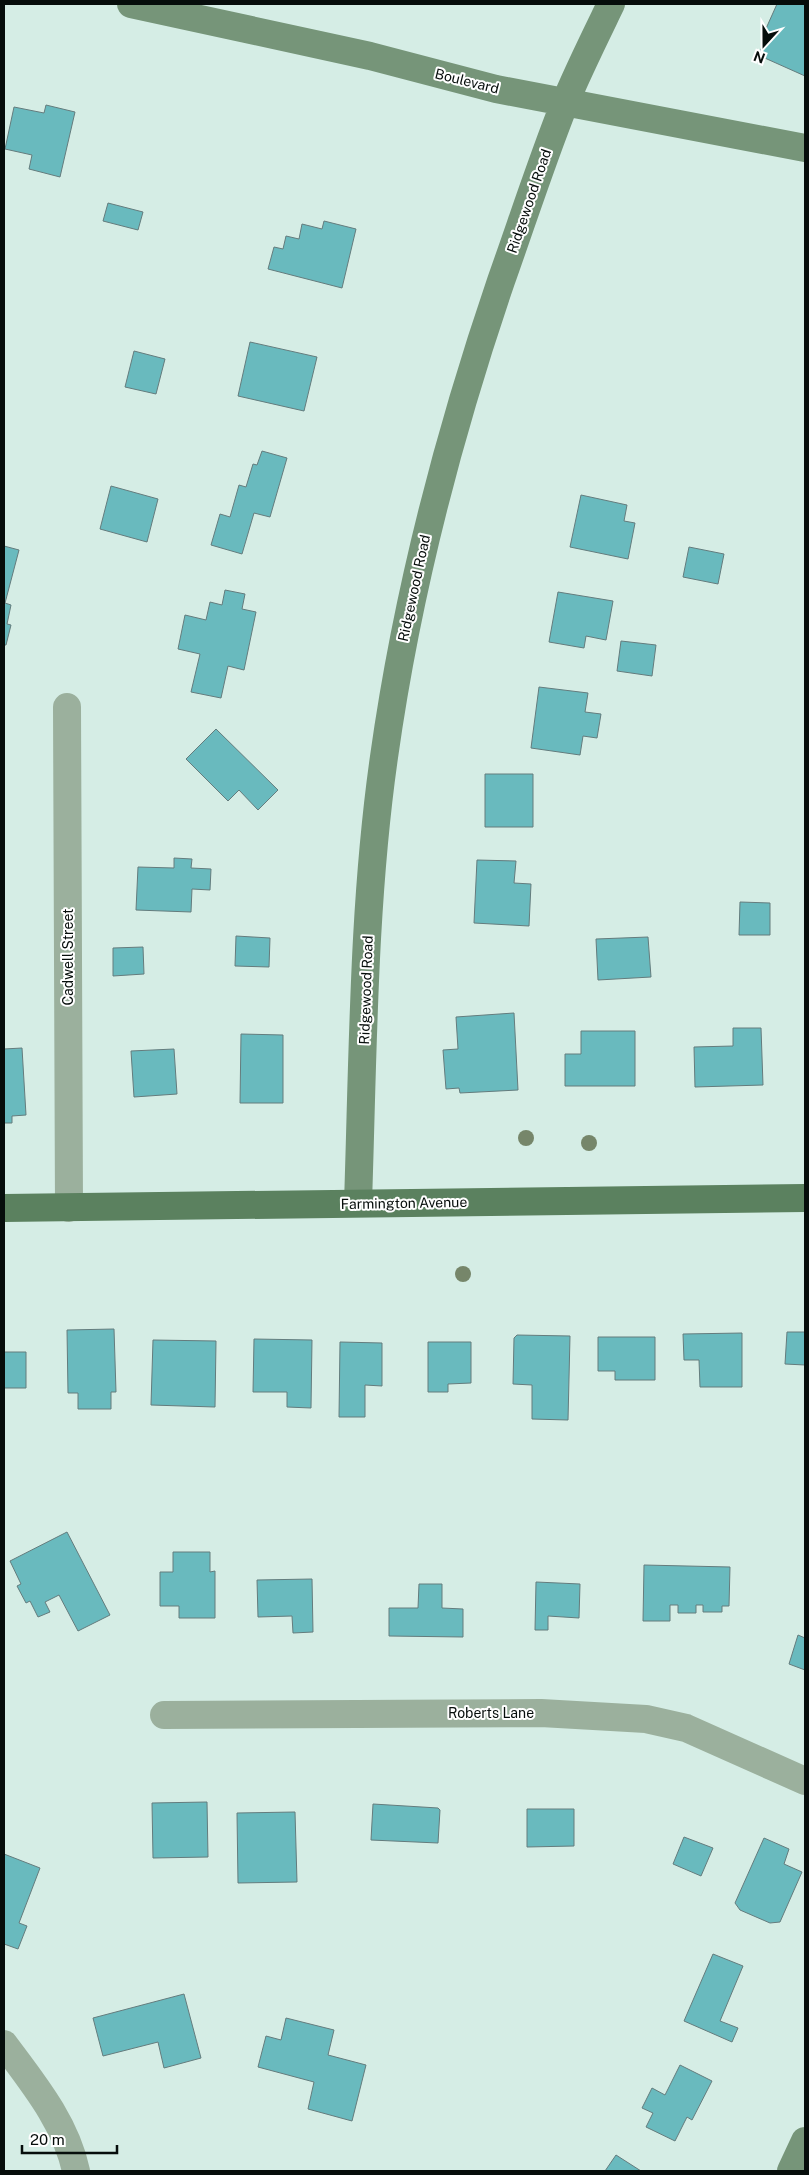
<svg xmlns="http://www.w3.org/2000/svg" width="809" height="2175" font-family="'Public Sans',sans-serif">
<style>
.building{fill:#69babe;stroke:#647c7d}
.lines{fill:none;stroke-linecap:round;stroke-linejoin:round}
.street{stroke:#9bb09d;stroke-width:28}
.secondary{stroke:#769579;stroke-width:28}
.primary{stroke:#5b815f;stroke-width:28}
.tree{fill:#76866a}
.labels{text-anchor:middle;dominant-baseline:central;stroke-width:4;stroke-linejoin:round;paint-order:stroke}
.street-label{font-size:14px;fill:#060d0b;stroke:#fff}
</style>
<rect width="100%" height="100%" fill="#d5ede5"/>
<path class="building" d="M777,4H805V76L758,55L767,37L764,33Z
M46,105L75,112L60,177L29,169L32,155L5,149L14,107L44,113Z
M108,203L143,212L138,230L103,221Z
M324,221L356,229L342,288L268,269L274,247L283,249L286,236L299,239L302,224L322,229Z
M250,342L317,357L304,411L238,396Z
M134,351L165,359L156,394L125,387Z
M262,451L287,458L270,517L254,513L242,554L211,545L220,514L230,517L239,485L246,487L253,464L257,465Z
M111,486L158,499L147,542L100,529Z
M581,495L627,505L624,521L635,523L628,559L570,547Z
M4,546L19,550L5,603L11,605L7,624L11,625L6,645H4Z
M689,547L724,554L718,584L683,577Z
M225,590L245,594L242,609L256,612L244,670L228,666L221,698L191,692L200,654L178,649L185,615L206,620L210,602L222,605Z
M558,592L613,601L606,640L586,636L584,648L549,642Z
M621,641L656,645L652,676L617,671Z
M539,687L588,693L585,712L601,714L597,738L583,736L580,755L531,748Z
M216,729L278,790L258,810L239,790L228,801L186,759Z
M485,774H533V827H485Z
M174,858L192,859L191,868L211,869L210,890L192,889L191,912L136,910L138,867L174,868Z
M477,860L516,861L514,883L531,884L529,926L474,923Z
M740,902L770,903V935H739Z
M236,936L270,938L269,967L235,966Z
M648,937L651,977L598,980L596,939Z
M143,947L144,974L113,976V948Z
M514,1013L518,1090L460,1093L459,1088L446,1089L443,1050L458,1049L456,1017Z
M733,1028H761L763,1085L695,1087L694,1047L733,1046Z
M581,1031H635V1086H565V1054H581Z
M241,1034L283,1035V1103H240Z
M22,1048L26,1115L12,1116V1123H4V1049Z
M174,1049L177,1094L134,1097L131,1051Z
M114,1329L116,1392H111V1409H78V1393H68L67,1330Z
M787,1332H805V1365L785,1364Z
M742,1333V1387H700L699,1360H684L683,1334Z
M517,1335L570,1336L568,1420L532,1419V1385L513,1384L514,1338Z
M598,1337H655V1380H615V1371H598Z
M254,1339L312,1340L311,1408L287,1407V1392H253Z
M153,1340L216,1341L215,1407L151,1405Z
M340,1342L382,1343V1386L365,1385V1417H339Z
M428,1342H471V1383L448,1384V1392H428Z
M4,1352H26V1388H4Z
M67,1532L110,1615L78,1631L59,1595L45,1602L50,1612L38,1617L30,1601L26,1603L17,1586L21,1584L10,1561Z
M173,1552H210V1572L215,1571V1618H179V1606H160V1572H173Z
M644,1565L730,1567L729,1606H722V1612H703V1605H696V1613H678V1605H670V1621H643Z
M312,1579L313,1632L293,1633L292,1616L258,1617L257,1580Z
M536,1582L580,1584L579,1618L548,1616V1630H535Z
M419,1584H442V1608L463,1609V1637L389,1636V1608H418Z
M798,1635L805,1638V1670L789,1664Z
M207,1802L208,1857L153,1858L152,1803Z
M373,1804L438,1808L440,1810L438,1843L371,1840Z
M527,1809H574V1846L527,1847Z
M295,1812L297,1882L238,1883L237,1813Z
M684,1837L713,1848L701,1876L673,1864Z
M764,1838L789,1849L784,1864L802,1872L780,1922L770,1923L740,1910L735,1903Z
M4,1854L40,1868L19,1923L27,1926L18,1949L4,1944Z
M713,1954L743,1966L720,2021L738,2028L732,2042L684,2021Z
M184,1994L201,2058L164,2068L158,2042L103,2056L93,2018Z
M286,2018L334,2030L328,2055L366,2065L352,2121L308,2109L314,2082L258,2067L266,2036L281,2040Z
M680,2065L712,2081L692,2120L687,2117L675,2141L646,2127L653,2113L642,2108L652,2088L665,2095Z
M616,2155L641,2171H605Z"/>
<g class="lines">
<path class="street" d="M67,707L69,1208
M164,1715L541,1713L646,1719L686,1728L805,1781
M4,2044C33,2083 66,2123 76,2171"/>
<path class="secondary" d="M131,4L370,56L496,89L805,148
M358,1203C363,1055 363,904 384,757C407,593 448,436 501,281C522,222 541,163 564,105C578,71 595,37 611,4
M791,2171L805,2141"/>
<path class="primary" d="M4,1208L805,1198"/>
</g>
<g class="tree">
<circle cx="526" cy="1138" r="8"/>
<circle cx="589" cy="1143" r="8"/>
<circle cx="463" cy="1274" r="8"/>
</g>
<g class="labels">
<g class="street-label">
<text transform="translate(467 81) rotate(14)">Boulevard</text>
<text transform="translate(529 201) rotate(-71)">Ridgewood Road</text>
<text transform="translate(414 588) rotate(-78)">Ridgewood Road</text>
<text transform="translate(68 957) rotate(-90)">Cadwell Street</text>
<text transform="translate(366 990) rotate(-88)">Ridgewood Road</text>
<text transform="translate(404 1203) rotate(-1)">Farmington Avenue</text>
<text x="491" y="1713">Roberts Lane</text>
</g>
</g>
<rect width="809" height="2175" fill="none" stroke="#060d0b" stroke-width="10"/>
<g transform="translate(764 45) rotate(201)" stroke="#ffffff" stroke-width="4" paint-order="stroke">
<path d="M0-4L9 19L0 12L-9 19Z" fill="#060d0b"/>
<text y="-8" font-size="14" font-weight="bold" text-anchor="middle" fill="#060d0b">N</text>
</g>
<path d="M22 2145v8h95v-8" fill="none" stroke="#060d0b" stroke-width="2.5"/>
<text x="30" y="2145" font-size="15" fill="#060d0b" stroke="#ffffff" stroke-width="4" paint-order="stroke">20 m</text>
</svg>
